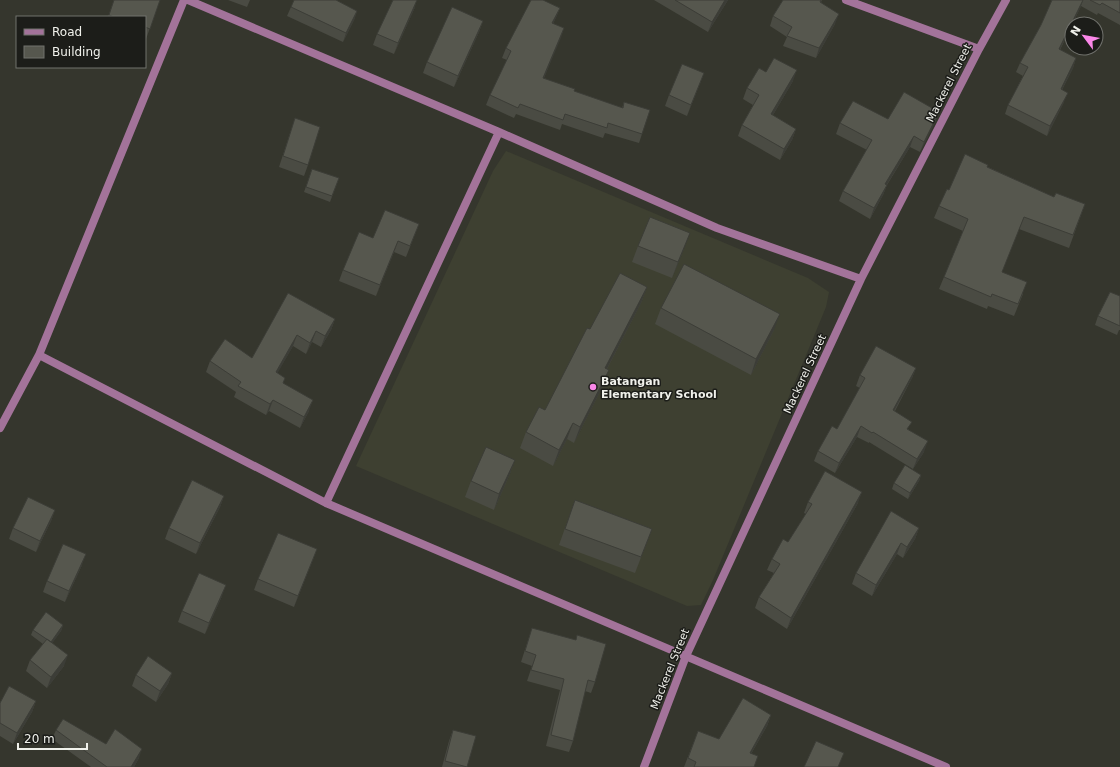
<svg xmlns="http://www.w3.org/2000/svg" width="1120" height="767" font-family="'DejaVu Sans',sans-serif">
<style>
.built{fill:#3e4031}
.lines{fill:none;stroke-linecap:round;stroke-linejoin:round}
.minor{stroke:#a3739a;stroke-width:8}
.wall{fill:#4a4b43}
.shaded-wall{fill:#3c3d37}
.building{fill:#56574e;stroke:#3c3d37}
.poi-dot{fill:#fa87e8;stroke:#1c1d19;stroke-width:1.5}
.labels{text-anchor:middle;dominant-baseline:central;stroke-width:3;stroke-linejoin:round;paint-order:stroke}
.street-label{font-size:11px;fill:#f0f1eb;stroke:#1c1d19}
.poi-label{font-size:11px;font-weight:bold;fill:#f0f1eb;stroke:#1c1d19;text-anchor:start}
</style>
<rect width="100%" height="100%" fill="#35362d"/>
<path class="built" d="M506,151L808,278L829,292L826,307L713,580L701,605L687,606L356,466L493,171Z"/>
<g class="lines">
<path class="minor" d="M184,0L39,355L326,503L946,767
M188,0L499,132L717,228L861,279
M846,0L979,49
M0,428L39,355
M326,503L499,132
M644,767L686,656L861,279L979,49L1006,0"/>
</g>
<path class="wall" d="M114,0H160L146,39L145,38V17H108Z
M228,0H250L247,7Z
M654,0H728L708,32Z
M783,0H822L821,2L835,24L816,58L783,46L787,37L770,26L773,16Z
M1052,0H1120V25L1098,13L1097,15L1081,6L1060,50L1076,58L1073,68L1062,90L1064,102L1047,136L1005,114L1008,105L1023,76L1016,72L1020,63L1041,25Z
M291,7L357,11L354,20L343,42L287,16Z
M415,7L394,54L373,45L377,34Z
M560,8L553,24L564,28L544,78L574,91L622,108L624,102L642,134L639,143L605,133L603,138L562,124L560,130L516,114L514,118L486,105L490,95L507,60L502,58L506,48Z
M483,21L479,32L454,87L423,73L427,62Z
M766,72L793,81L773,115L796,129L792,140L780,160L738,136L742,125L753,105L743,99L747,88Z
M704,73L687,116L665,106L669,95Z
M939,112L935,122L920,152L910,147L887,185L883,195L870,219L839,201L843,191L867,150L836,134L840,123L888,119Z
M295,118L308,165L304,176L279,167Z
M988,167L1054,197L1085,204L1069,248L1019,229L1002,272L1023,294L1014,316L988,306L987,309L939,289L963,231L934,218L939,206L949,190Z
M312,169L339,178L330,202L304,192Z
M419,224L406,257L394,252L376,296L339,281L343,270L373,238Z
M638,246L684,249L672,278L632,262Z
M647,287L641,303L607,369L603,386L574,443L567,439L553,466L520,448L526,432L545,410L590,329Z
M288,293L335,319L331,330L321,347L312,342L306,354L293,346L277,373L285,378L283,383L309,411L300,428L269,411L266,415L234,397L236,392L206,372L210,361L252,358Z
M1120,296V330H1119L1117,335L1095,325L1098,316Z
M661,308L774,330L751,375L655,324Z
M916,368L912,378L895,411L909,430L924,452L913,469L869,442V443L857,437L835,473L814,461L818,451L837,429L860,388L856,386L860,375Z
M515,460L509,476L494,510L465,497L471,481Z
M921,475L919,481L908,499L892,489L894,483Z
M224,496L220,507L196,554L165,539L169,528Z
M575,500L652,529L635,573L559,545Z
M808,502L858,503L787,629L755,608L759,597L774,573L767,570L772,559L788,542L806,514L804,513Z
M55,510L51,521L36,552L9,539L13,528Z
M919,528L915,539L903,558L897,554L872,596L852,584L856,573Z
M317,549L294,607L254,590L258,579Z
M82,565L65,602L43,592L47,581Z
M222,596L205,634L178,622L182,611Z
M63,625L61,631L52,643L64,666L47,688L26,671L30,660L43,644L31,635L33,630Z
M532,628L595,682L591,693L585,691L573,741L569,752L546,746L560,690L527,681L532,666L521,662Z
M172,673L168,684L156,702L132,686L136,675Z
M36,701L32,712L13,744L0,736V703Z
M771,715L767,726L751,754L754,767H684L698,731L719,739Z
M56,730L106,744L139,758L134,767H91L52,739Z
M453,730L467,767H442L449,741Z"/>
<path class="shaded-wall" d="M417,0L415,7L394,54L398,43Z
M725,0H728L708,32L712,22Z
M1083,0L1081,6L1055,59L1059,49Z
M560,8L556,18L548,33L552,23Z
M357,11L354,20L343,42L346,33Z
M839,14L835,24L816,58L819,48Z
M483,21L479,32L454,87L458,76Z
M564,28L561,38L540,87L543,78Z
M1076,58L1073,68L1057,99L1061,89Z
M797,70L793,81L767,125L771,114Z
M704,73L700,84L687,116L691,105Z
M1068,93L1064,102L1047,136L1050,126Z
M939,112L935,122L920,152L924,142Z
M796,129L792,140L780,160L784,149Z
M914,136L910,147L881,194L885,184Z
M887,185L883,195L870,219L874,208Z
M1024,217L1019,229L997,284L1002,272Z
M690,233L684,249L672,278L678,262Z
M398,241L394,252L376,296L380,285Z
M647,287L641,303L599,384L605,368Z
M780,314L774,330L751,375L756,359Z
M335,319L331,330L321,347L325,336Z
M316,331L312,342L306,354L310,343Z
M297,335L293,346L272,383L276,372Z
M916,368L912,378L889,420L893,410Z
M609,370L603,386L574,443L580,427Z
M273,400L269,411L266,415L270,404Z
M313,400L309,411L300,428L304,417Z
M573,423L567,439L553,466L559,450Z
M861,426L857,437L835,473L839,463Z
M928,441L924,452L913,469L917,459Z
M515,460L509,476L494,510L499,494Z
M921,475L919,481L908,499L910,493Z
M862,492L858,503L787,629L791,618Z
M224,496L220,507L196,554L200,543Z
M55,510L51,521L36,552L40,541Z
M919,528L915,539L903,558L907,547Z
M901,543L897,554L872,596L876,585Z
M317,549L313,560L294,607L298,596Z
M86,554L82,565L65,602L69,591Z
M226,585L222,596L205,634L209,623Z
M63,625L61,631L49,648L51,642Z
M68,655L64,666L47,688L51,677Z
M172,673L168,684L156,702L160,691Z
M36,701L32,712L13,744L17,733Z
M771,715L767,726L745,764L750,753Z
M142,749L139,758L134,767H131Z"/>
<path class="building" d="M114,0H160L150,29L145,27V17H114L109,15Z
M294,0H336L357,11L346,33L291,7Z
M393,0H417L398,43L377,34Z
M531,0H543L560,8L552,23L564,28L543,78L575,89L574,91L623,108L624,102L650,110L642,134L608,123L607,128L565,114L563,120L520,104L518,108L490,95L511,51L506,48Z
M675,0H725L712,22Z
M783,0H821L820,2L839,14L819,48L787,36L792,27L773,16Z
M1052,0H1083L1059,49L1076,58L1061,89L1068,93L1050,126L1008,105L1028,67L1020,63L1041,25Z
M1090,0H1120V13L1102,3L1100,5Z
M452,7L483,21L458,76L427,62Z
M774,58L797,70L771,114L796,129L784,149L742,125L759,95L747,88L759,68L766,72Z
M682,64L704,73L691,105L669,95Z
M904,92L939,112L924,142L914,136L885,184L887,185L874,208L843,191L872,140L840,123L853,101L888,119Z
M295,118L320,127L308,165L283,156Z
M965,154L988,165L987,167L1054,197L1056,193L1085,204L1073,235L1024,217L1002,272L1027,282L1018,304L992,294L991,297L944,277L968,219L939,206L947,189L949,190Z
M312,169L339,178L332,196L306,187Z
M385,210L419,224L410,246L398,241L380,285L343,270L359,232L373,238Z
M650,217L690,233L678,262L638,246Z
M684,264L780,314L756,359L661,308Z
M620,273L647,287L605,368L609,370L580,427L573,423L559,450L526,432L539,407L545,410L587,328L590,329Z
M1110,292L1120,296V326L1098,316Z
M288,293L335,319L325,336L316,331L310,343L297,335L276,372L285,378L283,383L313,400L304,417L273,400L270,404L238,386L241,382L210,361L225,339L252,358Z
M876,346L916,368L893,410L912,422L907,429L928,441L917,459L873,432L872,433L861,426L839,463L818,451L832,426L837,429L865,378L860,375Z
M486,447L515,460L499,494L471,481Z
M905,465L921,475L910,493L894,483Z
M825,471L862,492L791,618L759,597L780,564L772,559L783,539L788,542L812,504L808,502Z
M192,480L224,496L200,543L169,528Z
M28,497L55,510L40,541L13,528Z
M575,500L652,529L641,557L565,529Z
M891,511L919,528L907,547L901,543L876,585L856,573Z
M278,533L317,549L298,596L258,579Z
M63,544L86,554L69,591L47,581Z
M199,573L226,585L209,623L182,611Z
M46,612L63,625L51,642L33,630Z
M532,628L576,640L577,635L606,644L595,682L588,680L573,741L551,735L564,679L531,670L536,655L525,651Z
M47,639L68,655L51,677L30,660Z
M148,656L172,673L160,691L136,675Z
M9,686L36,701L17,733L0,723V703Z
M743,698L771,715L750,753L758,756L754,767H694L696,762L688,758L698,731L719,739Z
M63,719L106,744L115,729L142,749L131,767H107L56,730Z
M453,730L476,736L467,767L445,761Z
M816,741L844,753L838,767H804Z"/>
<circle class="poi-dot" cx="593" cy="387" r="4"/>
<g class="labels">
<g class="street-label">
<text transform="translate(949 83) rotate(-63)">Mackerel Street</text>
<text transform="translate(805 374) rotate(-65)">Mackerel Street</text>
<text transform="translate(670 669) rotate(-68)">Mackerel Street</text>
</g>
<g class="poi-label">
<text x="601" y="381">Batangan<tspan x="601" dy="13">Elementary School</tspan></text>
</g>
</g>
<rect x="16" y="16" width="130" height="52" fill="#1c1d19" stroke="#71726d"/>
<rect x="24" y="29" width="20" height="6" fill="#a3739a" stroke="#71726d"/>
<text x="52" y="36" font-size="12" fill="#f0f1eb">Road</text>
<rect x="24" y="46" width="20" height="12" fill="#56574e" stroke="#71726d"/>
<text x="52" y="56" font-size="12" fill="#f0f1eb">Building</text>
<g transform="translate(1084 36) rotate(302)"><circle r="19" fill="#1c1d19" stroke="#71726d"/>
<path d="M0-3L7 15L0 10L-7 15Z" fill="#fa87e8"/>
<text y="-6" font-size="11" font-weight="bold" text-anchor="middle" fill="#f0f1eb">N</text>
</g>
<path d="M18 743v6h69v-6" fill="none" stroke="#f0f1eb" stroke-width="2"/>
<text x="24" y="743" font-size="12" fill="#f0f1eb" stroke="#1c1d19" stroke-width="3" paint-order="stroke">20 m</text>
</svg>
